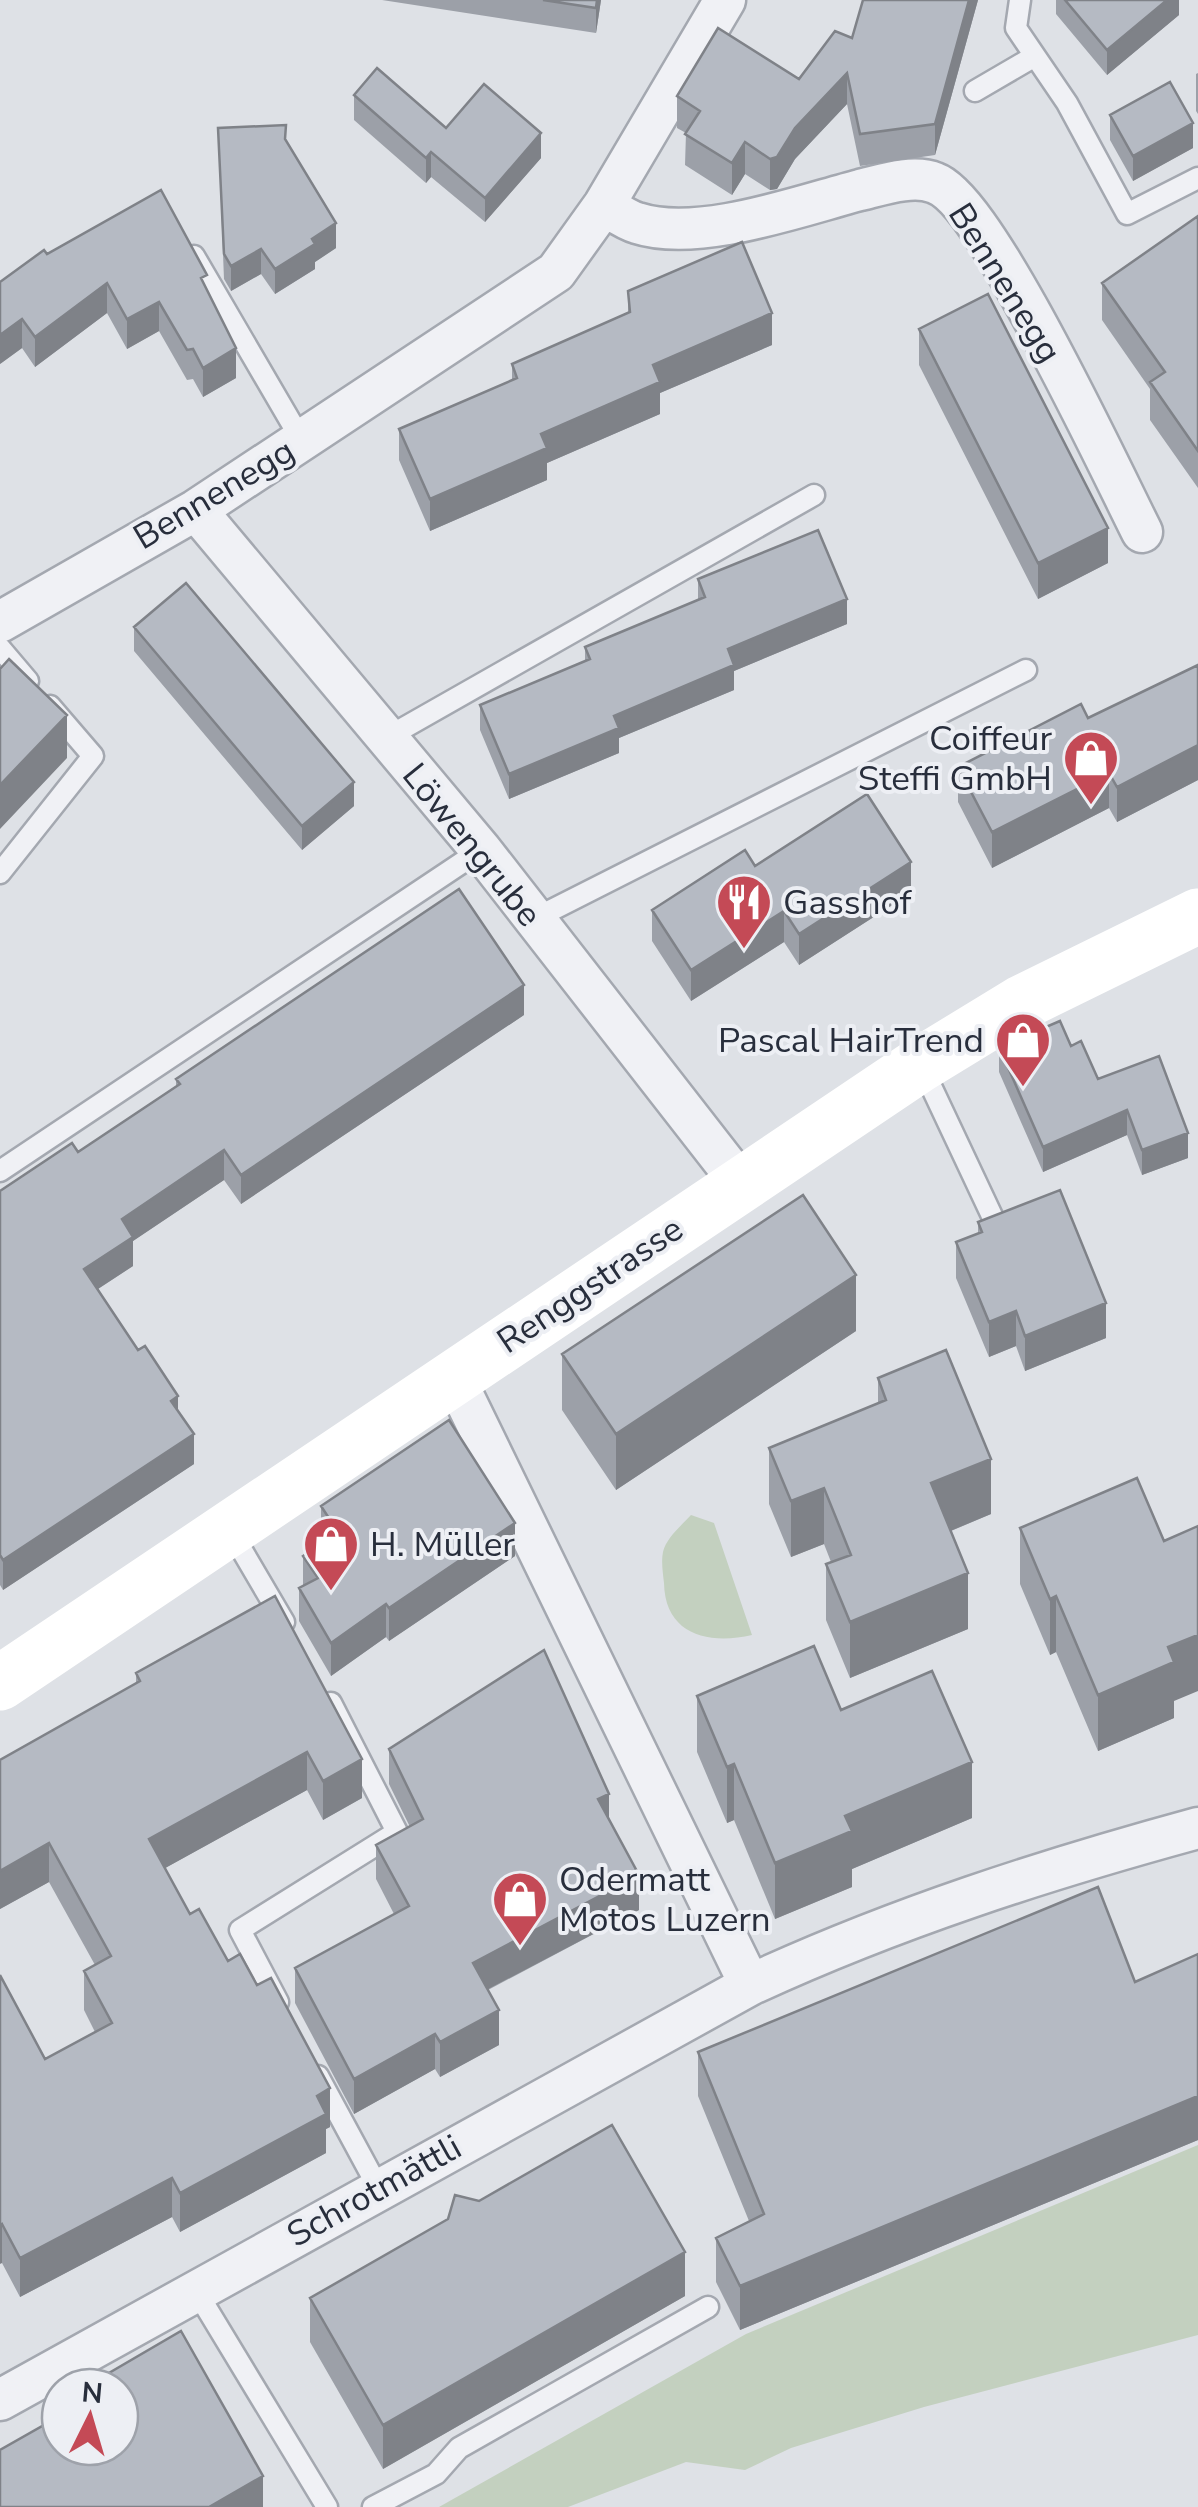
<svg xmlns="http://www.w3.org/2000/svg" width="1198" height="2507" font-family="'Nunito Sans',sans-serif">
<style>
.green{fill:#c3d0bf}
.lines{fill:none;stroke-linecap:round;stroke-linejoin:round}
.service-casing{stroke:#a4a8b0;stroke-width:25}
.minor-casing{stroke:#a4a8b0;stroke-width:45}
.service{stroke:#f0f1f5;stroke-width:20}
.minor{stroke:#f0f1f5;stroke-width:40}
.secondary{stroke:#fff;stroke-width:55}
.wall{fill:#9ca0a8}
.shaded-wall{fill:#7f8288}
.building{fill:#b5bac3;stroke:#7f8288;stroke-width:2.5}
.labels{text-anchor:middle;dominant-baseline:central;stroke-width:8;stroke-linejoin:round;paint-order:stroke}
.street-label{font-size:35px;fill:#282e3c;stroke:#edeff4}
.poi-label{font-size:35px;fill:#282e3c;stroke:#edeff4;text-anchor:start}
</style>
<rect width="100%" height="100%" fill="#dee1e6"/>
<path class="green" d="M691,1515L714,1523L752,1635C709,1645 665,1635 664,1583C663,1574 661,1561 663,1552C666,1538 682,1525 691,1515Z
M1198,2145V2335L924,2407L791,2448L745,2470L686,2462L568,2507H439L746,2334Z"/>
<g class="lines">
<g class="service-casing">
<path id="service" d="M1020,0L1016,28L1067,103L1127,214L1198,178
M975,91L1035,56
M194,256L302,441
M0,648L28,681
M386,738L814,495
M0,873L93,756L50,706
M532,920L1026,670
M921,1065L1001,1235
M0,1171L481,850
M230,1530L284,1622
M278,2002L240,1930L397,1832L331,1703
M318,2076L379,2189
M195,2289L327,2507
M373,2507L436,2474L459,2448L708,2307"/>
</g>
<g class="minor-casing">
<path id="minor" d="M604,205C614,211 626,220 637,223C698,243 799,206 860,190C881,185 913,174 935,183C986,201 1112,473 1142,532
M196,510L481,850L742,1185
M0,622L196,510L556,272L604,205L725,0
M454,1377L750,1985
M0,2400L750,1985C895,1918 1044,1870 1198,1828"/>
</g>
<use href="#service" class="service"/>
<use href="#minor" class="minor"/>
<path class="secondary" d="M0,1683L921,1064L1021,1003L1198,916"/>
</g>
<path class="wall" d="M382,0H601L596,33Z
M863,0H978L935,155L860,166L847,104L795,159L777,189L770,190L745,174L732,195L685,165L686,133L677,128V96L799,79L852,38Z
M1056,0H1179V15L1107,75L1056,14Z
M1198,73V114L1196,111V74Z
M354,95L446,128L541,158L485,222L431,177L426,183L354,120Z
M1110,115L1193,148L1133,181L1110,140Z
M218,128L286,140L336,248L315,262V269L275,294L261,274L231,291L224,279Z
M1198,216V488L1150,420V389L1102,320V283Z
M47,254L207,289L236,378L203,397L193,379L187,380L159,331L127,349L107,313L35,367L22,348L0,364Z
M628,291L772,345L660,393V414L547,463V480L430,531L399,460V429L512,380V364L628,313Z
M919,329L1108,563L1038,599L919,365Z
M698,579L847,624L734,671V690L619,738V753L509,799L480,730V705L585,661V647L698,600Z
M134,627L354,806L302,850L134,651Z
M1198,665V780L1117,822L1109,808L992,868L958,802V767L1088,718Z
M755,866L911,893L799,965L784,942L691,1001L652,941V910Z
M524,1015L241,1204L224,1180L133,1241V1266L98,1289L178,1411L194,1464L3,1590L0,1585V1191L78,1152L176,1086V1079Z
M1071,1046L1098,1079L1188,1158L1142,1175L1127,1135L1043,1172L999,1072V1047Z
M978,1222L1106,1338L1025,1371L1016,1346L989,1357L956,1278V1242L978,1234Z
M856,1331L616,1490L562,1410V1354Z
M878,1378L991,1514L951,1531L968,1629L850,1678L826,1620V1564L831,1562L824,1544L791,1557L769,1504V1448L878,1404Z
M321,1506L515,1556L389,1641L386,1637L331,1676L299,1621V1588L303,1586V1556L322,1543L321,1540Z
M1020,1528L1174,1701V1718L1098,1751L1056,1652L1050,1655L1020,1584Z
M275,1596L362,1798L323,1820L307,1790L165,1868L190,1914L228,1961L330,2127L326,2129V2153L180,2232L172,2217L20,2297L2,2263L0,1975L45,2059L95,2032L84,2010V1971L95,1965L49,1882L0,1909V1760L136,1684V1673Z
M697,1696L841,1710L972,1818L852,1869V1887L775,1919L734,1820L727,1823L697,1752Z
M389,1749L609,1820L639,1910L488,1990L499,2045L440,2077L435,2069L354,2114L295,2003V1968L394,1914L376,1879V1845L410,1827L389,1784Z
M1198,1954V2140L740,2330L716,2282V2238L749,2221L698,2096V2052L1135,1982Z
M479,2201L685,2296L383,2469L310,2342V2298Z"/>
<path class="shaded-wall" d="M597,0H601L596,33V8Z
M969,0H978L935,155V124Z
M1167,0H1179V15L1107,75V50Z
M847,73V104L795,159L777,189L770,190V159L795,128Z
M1193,123V148L1133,181V156Z
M541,133V158L485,222V198Z
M745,142V174L732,195V163Z
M431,152V177L426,183V158Z
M336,223V248L315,262V269L275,294V269L312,239Z
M261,249V274L231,291V266Z
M107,283V313L35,367V337Z
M159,302V331L127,349V319Z
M772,313V345L660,393V414L547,463V480L430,531V499L541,434L653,365Z
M22,319V348L0,364V335Z
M236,348V378L203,397V368Z
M1108,528V563L1038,599V563Z
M847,599V624L734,671V690L619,738V753L509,799V774L614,716L728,649Z
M67,715V758L0,829V785Z
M1198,745V780L1117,822V787Z
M1109,773V808L992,868V832Z
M354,782V806L302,850V826Z
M911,862V893L799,965V934Z
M784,911V942L691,1001V970Z
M524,985V1015L241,1204V1175Z
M1127,1110V1135L1043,1172V1147Z
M1188,1133V1158L1142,1175V1150Z
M224,1150V1180L133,1241V1266L84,1298V1269L122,1219Z
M856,1275V1331L616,1490V1434Z
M1106,1303V1338L1025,1371V1336Z
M1016,1311V1346L989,1357V1322Z
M178,1396V1425L171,1401Z
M194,1434V1464L3,1590V1560Z
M991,1459V1514L931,1539V1483Z
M824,1488V1544L791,1557V1501Z
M515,1523V1556L389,1641V1608Z
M968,1573V1629L850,1678V1622Z
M1056,1596V1652L1050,1655V1599Z
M386,1604V1637L331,1676V1643Z
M1198,1635V1691L1174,1701V1718L1098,1751V1695L1168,1647Z
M307,1752V1790L149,1877V1839Z
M362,1759V1798L323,1820V1781Z
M972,1762V1818L852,1869V1887L775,1919V1863L845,1816Z
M734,1764V1820L727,1823V1767Z
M609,1794V1829L598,1799Z
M49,1843V1882L0,1909V1871Z
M639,1875V1910L473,1997V1963Z
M499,2010V2045L440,2077V2042Z
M435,2034V2069L354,2114V2079Z
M330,2088V2127L326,2129V2153L180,2232V2193L317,2096Z
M1198,2096V2140L740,2330V2286Z
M172,2178V2217L20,2297V2258Z
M2,2224V2263L0,2264V2226Z
M685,2252V2296L383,2469V2425Z
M263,2476V2507H209Z"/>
<path class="building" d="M543,0H597L596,8Z
M863,0H969L935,124L860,134L847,73L795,128L777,157L770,159L745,142L732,163L685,134L700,111L677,96L718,28L799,79L835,31L852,38Z
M1065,0H1167L1107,50Z
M377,68L446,128L484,84L541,133L485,198L431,152L426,158L354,95Z
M1170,82L1193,123L1133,156L1110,115Z
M286,125L285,139L336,223L312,239L315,244L275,269L261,249L231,266L224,254L218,128Z
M161,190L207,275L201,278L236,348L203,368L193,349L187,350L159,302L127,319L107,283L35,337L22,319L0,335V282L44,250L47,254Z
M1198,216V451L1150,382L1165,372L1102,283Z
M742,242L772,313L653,365L660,382L541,434L547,448L430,499L399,429L517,378L512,364L630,312L628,291Z
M988,294L1108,528L1038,563L919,329Z
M818,530L847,599L728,649L734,665L614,716L619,728L509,774L480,705L590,659L585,647L705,597L698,579Z
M186,583L354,782L302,826L134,627Z
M9,659L67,715L0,785V669Z
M1198,665V745L1117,787L1109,773L992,832L958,767L1081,704L1088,718Z
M867,794L911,862L799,934L784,911L691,970L652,910L745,850L755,866Z
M459,889L524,985L241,1175L224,1150L122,1219L133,1237L84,1269L138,1350L145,1346L178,1396L171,1401L194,1434L3,1560L0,1555V1191L72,1143L78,1152L180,1084L176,1079Z
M1060,1021L1071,1046L1081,1041L1098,1079L1159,1056L1188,1133L1142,1150L1127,1110L1043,1147L999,1047Z
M1060,1190L1106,1303L1025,1336L1016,1311L989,1322L956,1242L982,1232L978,1222Z
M803,1195L856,1275L616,1434L562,1354Z
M946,1350L991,1459L931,1483L968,1573L850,1622L826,1564L851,1555L824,1488L791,1501L769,1448L886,1400L878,1378Z
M449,1420L515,1523L389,1608L386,1604L331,1643L299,1588L318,1578L303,1556L338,1532L321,1506Z
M1137,1478L1164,1541L1198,1526V1635L1168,1647L1174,1662L1098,1695L1056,1596L1050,1599L1020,1528Z
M275,1596L362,1759L323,1781L307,1752L149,1839L190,1914L199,1909L228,1961L240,1954L257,1985L271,1978L330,2088L317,2096L326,2114L180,2193L172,2178L20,2258L2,2224L0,2226V1975L45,2059L112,2023L84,1971L111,1956L49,1843L0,1871V1760L140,1681L136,1673Z
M814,1646L841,1710L932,1671L972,1762L845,1816L852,1831L775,1863L734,1764L727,1767L697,1696Z
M544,1650L609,1794L598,1799L639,1875L473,1963L499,2010L440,2042L435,2034L354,2079L295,1968L409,1906L376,1845L423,1819L389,1749Z
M1098,1887L1135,1982L1198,1954V2096L740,2286L716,2238L764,2214L698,2052Z
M612,2125L685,2252L383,2425L310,2298L448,2219L455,2195L479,2201Z
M181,2331L263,2476L209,2507H0V2450L60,2416V2447H120V2387H85Z"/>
<defs>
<g id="shop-pin" transform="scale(2.875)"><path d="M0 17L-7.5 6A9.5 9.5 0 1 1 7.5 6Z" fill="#c44a56" stroke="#edeff4"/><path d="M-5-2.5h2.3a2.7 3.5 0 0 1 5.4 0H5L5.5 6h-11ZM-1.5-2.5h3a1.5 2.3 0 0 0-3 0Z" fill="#fff"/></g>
<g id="restaurant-pin" transform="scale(2.875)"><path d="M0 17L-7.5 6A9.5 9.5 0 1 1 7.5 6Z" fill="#c44a56" stroke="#edeff4"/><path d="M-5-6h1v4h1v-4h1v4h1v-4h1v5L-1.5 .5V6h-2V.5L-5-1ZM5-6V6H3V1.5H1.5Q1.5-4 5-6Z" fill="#fff"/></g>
</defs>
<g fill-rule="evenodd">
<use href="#shop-pin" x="1091" y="758"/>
<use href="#restaurant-pin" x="744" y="902"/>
<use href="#shop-pin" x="1023" y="1040"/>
<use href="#shop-pin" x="331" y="1544"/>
<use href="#shop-pin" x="520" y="1899"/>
</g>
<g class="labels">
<g class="street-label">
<text transform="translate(1005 283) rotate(58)">Bennenegg</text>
<text transform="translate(214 494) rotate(-31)">Bennenegg</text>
<text transform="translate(472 845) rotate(51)">Löwengrube</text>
<text transform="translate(590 1285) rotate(-34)">Renggstrasse</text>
<text transform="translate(374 2191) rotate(-29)">Schrotmättli</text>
</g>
<g class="poi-label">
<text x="1052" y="738" text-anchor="end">Coiffeur<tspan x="1052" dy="40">Steffi GmbH</tspan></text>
<text x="783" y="902">Gasshof</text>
<text x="984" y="1040" text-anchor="end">Pascal HairTrend</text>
<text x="370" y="1544">H. Müller</text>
<text x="559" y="1879">Odermatt<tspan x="559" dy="40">Motos Luzern</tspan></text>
</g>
</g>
<g transform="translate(90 2417) rotate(5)"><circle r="48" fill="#edeff4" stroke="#9ea2aa" stroke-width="2.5"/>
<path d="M0-8L18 38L0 25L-18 38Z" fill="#c44a56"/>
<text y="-15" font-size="28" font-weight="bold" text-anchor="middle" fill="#282e3c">N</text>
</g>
</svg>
